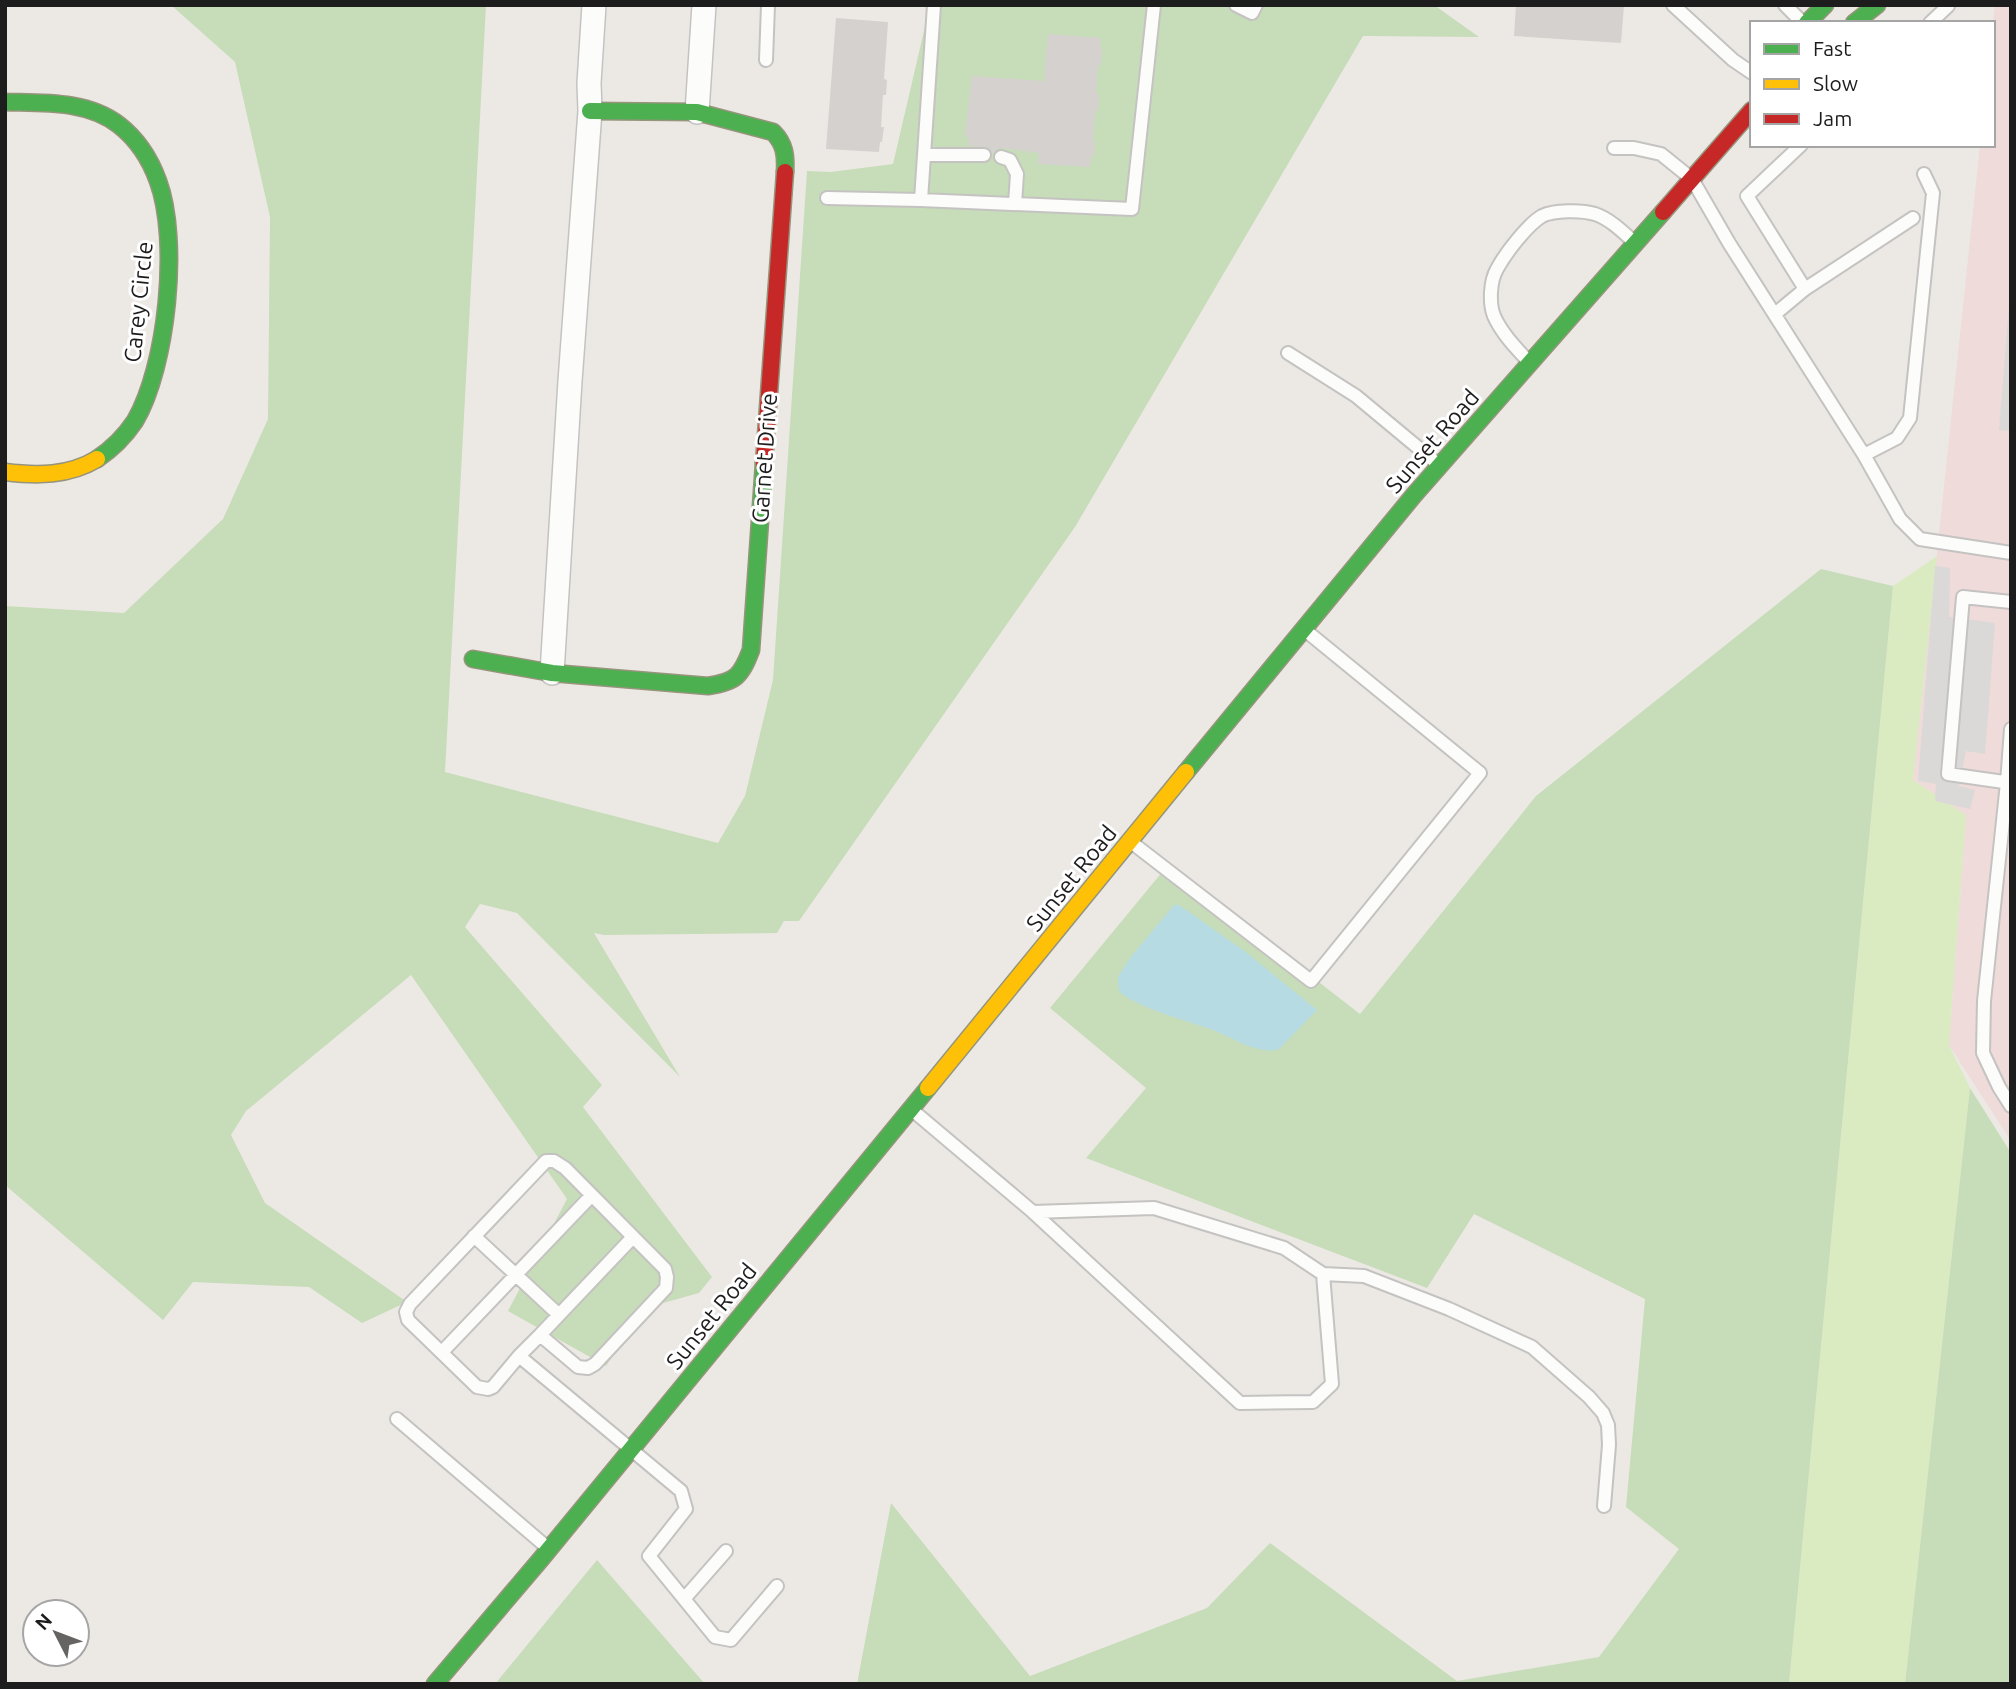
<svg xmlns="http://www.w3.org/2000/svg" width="2016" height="1689" font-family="Ubuntu,sans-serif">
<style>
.commercial{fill:#efdbd9}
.grass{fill:#daebc1}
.forest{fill:#c7dcb8}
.parking{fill:#dad9d7}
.water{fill:#b6dbe2}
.building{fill:#d4d1ce}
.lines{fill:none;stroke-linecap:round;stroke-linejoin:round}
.lane-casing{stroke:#c4c3c1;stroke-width:16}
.street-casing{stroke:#c4c3c1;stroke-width:26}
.fast-casing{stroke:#96957c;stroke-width:19}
.slow-casing{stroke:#96957c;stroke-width:19}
.jam-casing{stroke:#96957c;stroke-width:19}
.lane{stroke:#fcfcfb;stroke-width:12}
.street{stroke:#fcfcfb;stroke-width:23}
.fast{stroke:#4caf50;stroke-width:16}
.slow{stroke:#ffc107;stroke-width:16}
.jam{stroke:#c62828;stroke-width:16}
.labels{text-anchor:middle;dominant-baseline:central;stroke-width:6;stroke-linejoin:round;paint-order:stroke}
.street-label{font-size:23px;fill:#1d1d1d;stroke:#fff}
</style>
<rect width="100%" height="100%" fill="#ece9e5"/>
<path class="commercial" d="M1995,5H2011V1141L1949,1045L1966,815L1913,780L1980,145H1993V23Z"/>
<path class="grass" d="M1937,556L1913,780L1966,815L1949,1045L1970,1088L1905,1684H1789L1893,586Z"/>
<path class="forest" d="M171,5H486L445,772L718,843L745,796L773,680L807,171L831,172L893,164L930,5H1434L1479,37L1363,36L1075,527L799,921H784L777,933L604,935L594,933L680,1077L517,913L480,904L465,927L602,1085L583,1107L712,1277L699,1293L645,1308L606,1366L508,1311L567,1199L411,975L246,1111L231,1135L265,1203L407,1302L362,1323L309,1287L193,1282L163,1320L5,1185V606L124,613L223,519L268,419L270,217L235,62Z
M1821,569L1893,586L1789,1684H857L891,1503L1030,1676L1207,1608L1270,1543L1457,1681L1599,1657L1679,1549L1626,1507L1645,1299L1474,1214L1427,1288L1086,1158L1146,1088L1050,1008L1168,865L1360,1014L1536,796Z
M1970,1088L2011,1153V1684H1905Z
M597,1560L705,1684H495Z"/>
<path class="parking" d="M2011,281V431L1999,430Z
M1935,566L1950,568L1949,617L1995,623L1985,754L1966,751L1959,786L1975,790L1970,809L1935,801L1936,784L1918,781Z"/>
<path class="water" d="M1174,905H1178L1185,909L1247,953L1317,1010L1279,1049C1272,1052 1266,1050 1258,1049C1242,1045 1228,1036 1213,1030C1191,1022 1134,1007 1119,991L1118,977L1130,958Z"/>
<path class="building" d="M1516,5H1624L1621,43L1514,36Z
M836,18L888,22L884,79L887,80L886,95H883L881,127H884L882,142H880L879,152L826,149Z
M1048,34L1101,38L1100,48H1102L1101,65H1098L1096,93L1099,94L1098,111H1095L1093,141H1095L1094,156H1091L1090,167L1038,164L1039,153L1000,148L996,150L993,155L988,147L968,146L969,137H965L972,76L1044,81Z"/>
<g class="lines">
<g class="lane-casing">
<path id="lane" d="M934,5L921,200L1132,209L1154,5
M1236,5L1252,13L1256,5
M1673,5L1733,60L1752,73
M1785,5L1803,23
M1930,23L1948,6
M766,60L768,5
M1801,145L1747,196L1805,289
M1614,148H1634L1661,154L1692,179L1729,243L1864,455L1900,519L1920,539L2011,553
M924,155H984
M1001,157L1010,160L1017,174L1015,204
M827,198L921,200
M1775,314L1805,289L1913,218
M1288,353L1356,396L1439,465
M1530,363C1517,349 1502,334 1494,316C1489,303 1490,281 1497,269C1505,254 1527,225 1542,216C1554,210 1582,210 1595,214C1610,219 1623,232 1634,242
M1864,455L1897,438L1910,418L1933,193L1924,174
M2011,602L1963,597L1948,774L2011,783
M2011,729L2007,783L1984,1001L1983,1053L1999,1087L2011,1106
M1131,842L1311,981L1480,773L1305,630
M911,1109L1033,1212L1240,1403L1313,1402L1332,1384L1323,1274L1284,1248L1154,1208L1033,1212
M474,1236L558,1314
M1323,1274L1364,1276L1449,1309L1532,1347L1589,1397L1603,1413L1608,1425L1609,1445L1604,1506
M540,1335L633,1237
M442,1352L592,1195
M519,1356L540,1335L578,1367L588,1368L595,1364L666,1288L667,1277L665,1269L565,1168L554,1161H546L410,1304L406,1312L408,1320L477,1387L488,1389L493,1387L519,1356L681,1491L686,1509L649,1556L715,1637L731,1640L777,1586
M397,1419L549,1549
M684,1599L726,1551"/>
</g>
<g class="street-casing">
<path id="street" d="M697,112L704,5
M552,673L570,381L590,111L589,83L594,5"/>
</g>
<g class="fast-casing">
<path id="fast" d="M1807,23L1825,5
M1854,23L1877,5
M5,102C42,103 87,100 119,125C137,139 150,159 158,181C180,240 167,367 135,421C125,436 112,449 97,459
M590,111L697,112L773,132C785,144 786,156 785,172
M473,659L552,673L708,686C736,682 741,676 751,650L764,463
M1186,772L1414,495L1663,212
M435,1684L541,1559L928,1088"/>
</g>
<g class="slow-casing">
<path id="slow" d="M5,472C37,476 69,476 97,459
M928,1088L1186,772"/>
</g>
<g class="jam-casing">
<path id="jam" d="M1663,212L1752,110
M764,463L785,172"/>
</g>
<use href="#lane" class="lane"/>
<use href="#street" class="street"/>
<use href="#fast" class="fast"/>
<use href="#slow" class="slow"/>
<use href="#jam" class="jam"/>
</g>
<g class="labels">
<g class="street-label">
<text transform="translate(138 302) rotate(-84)">Carey Circle</text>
<text transform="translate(1432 441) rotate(-49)">Sunset Road</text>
<text transform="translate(764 458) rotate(-86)">Garnet Drive</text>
<text transform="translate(1071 878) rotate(-51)">Sunset Road</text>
<text transform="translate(711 1316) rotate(-51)">Sunset Road</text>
</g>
</g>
<rect width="2016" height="1689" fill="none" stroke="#1d1d1d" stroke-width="14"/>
<rect x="1750" y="21" width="245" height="126" fill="#ffffff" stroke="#a5a5a5" stroke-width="2"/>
<rect x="1764" y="44" width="35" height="10" fill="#4caf50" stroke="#a5a5a5" stroke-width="2"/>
<text x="1813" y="56" font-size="21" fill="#1d1d1d">Fast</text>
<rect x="1764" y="79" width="35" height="10" fill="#ffc107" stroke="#a5a5a5" stroke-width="2"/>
<text x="1813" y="91" font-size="21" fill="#1d1d1d">Slow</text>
<rect x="1764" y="114" width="35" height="10" fill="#c62828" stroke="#a5a5a5" stroke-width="2"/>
<text x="1813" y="126" font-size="21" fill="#1d1d1d">Jam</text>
<g transform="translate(56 1633) rotate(312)"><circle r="33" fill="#ffffff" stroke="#a5a5a5" stroke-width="2"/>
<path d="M0-5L12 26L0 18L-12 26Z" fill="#656463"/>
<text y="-10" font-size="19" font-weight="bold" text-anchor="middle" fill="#1d1d1d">N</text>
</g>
</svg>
